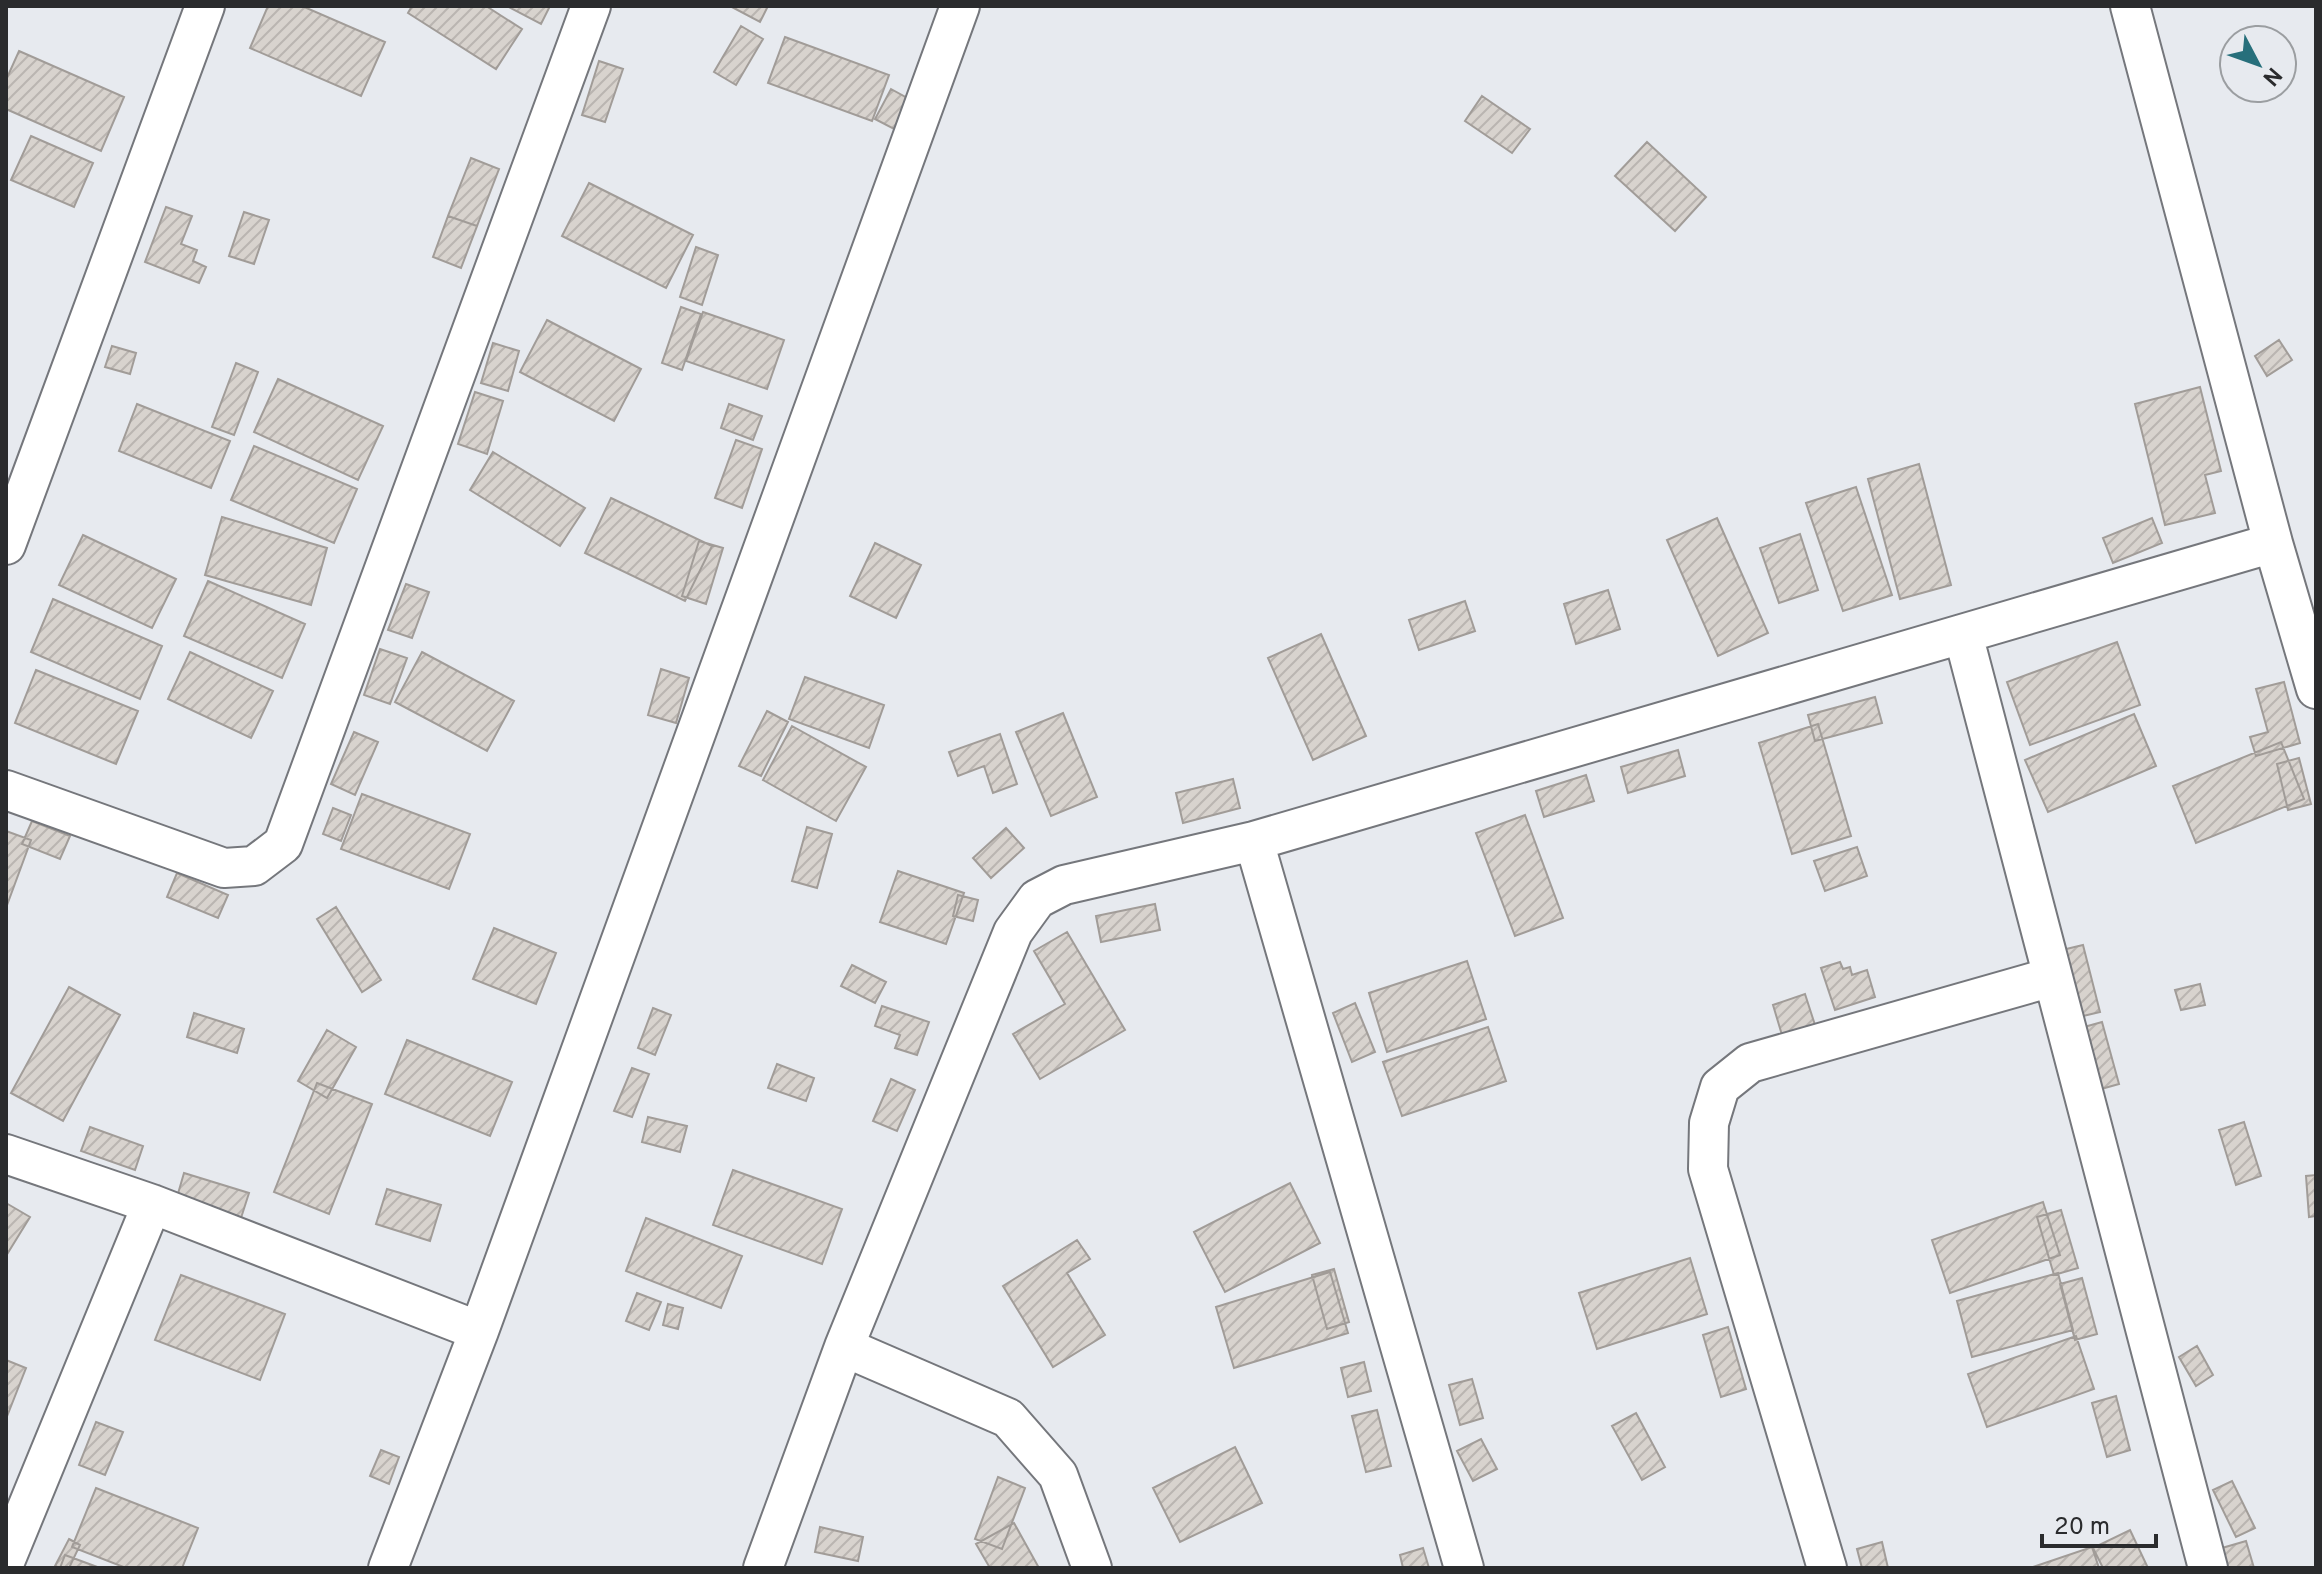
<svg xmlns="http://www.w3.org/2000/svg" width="2322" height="1574" font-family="Overpass,sans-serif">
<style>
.building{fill:url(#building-hatch);stroke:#a19c98;stroke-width:2}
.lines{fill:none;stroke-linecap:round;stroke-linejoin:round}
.street-casing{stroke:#75777c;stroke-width:42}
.street{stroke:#fff;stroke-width:38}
</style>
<defs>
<pattern id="building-hatch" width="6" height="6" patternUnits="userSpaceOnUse" patternTransform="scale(2)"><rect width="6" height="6" fill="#d8d3ce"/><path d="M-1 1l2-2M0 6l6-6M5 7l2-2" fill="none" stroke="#bab5b1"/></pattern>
</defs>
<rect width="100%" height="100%" fill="#e7eaef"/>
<path class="building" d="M268,6H302L385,42L361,96L250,48Z
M412,6H486L522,29L496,69L408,13Z
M507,6H550L541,24Z
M730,6H768L760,22Z
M741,26L763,39L736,85L714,72Z
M785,37L889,75L872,121L768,83Z
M19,51L124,97L101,151L6,109V80Z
M599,61L623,69L605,122L582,115Z
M891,89L909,99L894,129L875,119Z
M1482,96L1530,129L1512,153L1465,121Z
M31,136L93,163L74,207L11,180Z
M1647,142L1706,197L1675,231L1615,176Z
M471,158L499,169L477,226L448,216Z
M589,183L693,235L666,288L562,236Z
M166,207L192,216L181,244L197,250L193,261L206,267L199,283L145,262Z
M244,212L269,220L254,264L229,256Z
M448,216L477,226L461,268L433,257Z
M696,247L718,255L702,305L680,297Z
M681,307L701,314L682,370L662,363Z
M703,312L784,340L767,389L686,361Z
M547,320L641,369L614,421L520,372Z
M2279,340L2292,360L2267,376L2255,356Z
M493,343L519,351L508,391L481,383Z
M112,346L136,353L130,374L105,367Z
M236,363L258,372L234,435L212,427Z
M278,379L383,426L358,480L254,432Z
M2200,387L2221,471L2205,475L2215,513L2165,525L2135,404Z
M475,392L503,401L487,454L458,444Z
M137,404L230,441L211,488L119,451Z
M729,404L762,416L753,440L721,428Z
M736,440L762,449L742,508L715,498Z
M254,446L357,489L334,543L231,500Z
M493,452L585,508L560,546L470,490Z
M1919,464L1951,585L1900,599L1868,479Z
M1856,487L1892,595L1843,611L1806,503Z
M611,498L712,546L685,601L585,553Z
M222,517L327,548L311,605L205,575Z
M1717,518L1768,633L1718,656L1667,540Z
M2152,518L2162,543L2113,563L2103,538Z
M1800,534L1818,590L1779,603L1760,548Z
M83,535L176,579L152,628L59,585Z
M699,541L723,548L706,604L682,596Z
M875,543L921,565L896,618L850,596Z
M208,581L305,624L282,678L184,636Z
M406,584L429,592L412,638L388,630Z
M1608,590L1620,629L1576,644L1564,604Z
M53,599L162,646L140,699L31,652Z
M1465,601L1475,631L1419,650L1409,620Z
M1321,634L1366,736L1313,760L1268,658Z
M2117,642L2140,705L2030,745L2007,682Z
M380,649L407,658L390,704L364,695Z
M190,652L273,691L251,738L168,699Z
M422,652L514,701L487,751L395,702Z
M661,669L689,678L676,723L648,715Z
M36,670L138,711L116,764L15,723Z
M805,677L884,705L869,748L789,719Z
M2284,682L2300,743L2256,756L2250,737L2268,732L2256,689Z
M1875,697L1882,723L1815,741L1808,715Z
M767,711L788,722L761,776L739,766Z
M1063,713L1097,797L1051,816L1016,732Z
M2134,714L2156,766L2048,812L2025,760Z
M1818,724L1851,836L1792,854L1759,743Z
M792,726L866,767L836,821L763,780Z
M354,732L378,742L355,795L331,784Z
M1000,734L1017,784L993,793L984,766L958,776L949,752Z
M2281,742L2304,799L2196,843L2173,786Z
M1678,750L1685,776L1628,793L1621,767Z
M2299,758L2311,804L2288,810L2277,764Z
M1586,775L1594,801L1544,817L1536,791Z
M1233,779L1240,808L1183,823L1176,793Z
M362,794L470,834L449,889L341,849Z
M333,808L351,815L341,841L323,834Z
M1525,815L1563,918L1515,936L1476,833Z
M32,821L70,836L60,859L22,844Z
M807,827L832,834L817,888L792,881Z
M1006,828L1024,848L991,878L973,858Z
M6,831L31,840L6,908Z
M1857,847L1867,876L1825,891L1814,861Z
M898,871L964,893L946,944L880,922Z
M177,873L228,895L218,918L167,897Z
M958,895L978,900L973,921L953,916Z
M1155,904L1160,930L1101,942L1096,916Z
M336,907L381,980L362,992L317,919Z
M494,928L556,953L536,1004L473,979Z
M1067,932L1125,1030L1040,1079L1013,1034L1065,1004L1034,951Z
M2083,945L2100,1012L2079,1017L2062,950Z
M1467,961L1486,1019L1387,1052L1369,993Z
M1840,962L1843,969L1850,967L1852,975L1867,970L1875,997L1835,1010L1821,968Z
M852,965L886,982L875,1003L841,986Z
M2200,984L2205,1005L2181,1010L2175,990Z
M69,987L120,1015L63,1121L11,1093Z
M1805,994L1815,1025L1782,1035L1773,1005Z
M1355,1003L1375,1052L1352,1062L1333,1013Z
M882,1006L929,1022L917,1055L895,1048L900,1035L875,1026Z
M653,1008L671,1015L655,1055L638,1048Z
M194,1013L244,1029L237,1053L187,1037Z
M2102,1022L2119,1084L2094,1091L2077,1029Z
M1488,1027L1506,1081L1402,1116L1383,1062Z
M327,1030L356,1047L327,1098L298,1081Z
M407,1040L512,1082L490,1136L385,1094Z
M777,1064L814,1078L806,1101L768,1088Z
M632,1068L649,1074L632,1117L614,1111Z
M891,1079L915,1090L897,1131L873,1121Z
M317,1083L372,1104L329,1214L274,1192Z
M648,1117L687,1126L680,1152L642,1142Z
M2244,1122L2261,1176L2236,1185L2219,1130Z
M90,1127L143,1146L135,1170L81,1151Z
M733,1170L842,1209L822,1264L713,1225Z
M184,1173L249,1193L241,1218L177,1197Z
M2316,1175V1216L2309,1217L2306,1176Z
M1290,1183L1320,1243L1225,1292L1194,1232Z
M387,1189L441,1205L430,1241L376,1224Z
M2043,1202L2060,1255L1950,1293L1932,1240Z
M6,1203L30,1217L6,1256Z
M2061,1210L2078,1268L2054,1275L2037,1217Z
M646,1218L742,1256L721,1308L626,1271Z
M1077,1240L1090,1259L1067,1273L1105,1335L1053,1367L1003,1286Z
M1690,1258L1707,1314L1597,1349L1579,1293Z
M1334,1269L1349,1322L1327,1329L1312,1275Z
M1330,1272L1348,1333L1234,1368L1216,1307Z
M2058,1273L2073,1330L1972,1357L1957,1301Z
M181,1275L285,1314L260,1380L155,1340Z
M2082,1278L2097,1334L2075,1340L2060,1284Z
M637,1293L661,1302L649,1330L626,1321Z
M668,1304L683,1308L678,1329L663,1325Z
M1728,1327L1746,1389L1721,1397L1703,1335Z
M2076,1336L2094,1389L1987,1427L1968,1374Z
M2197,1346L2213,1375L2196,1386L2179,1357Z
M6,1360L26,1368L6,1419Z
M1364,1362L1371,1391L1348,1397L1341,1368Z
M1472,1379L1483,1418L1460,1425L1449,1385Z
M2116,1396L2130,1450L2107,1457L2092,1403Z
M1377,1410L1391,1466L1366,1472L1352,1416Z
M1636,1413L1665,1467L1642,1480L1612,1426Z
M96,1422L123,1432L105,1475L79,1465Z
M1481,1439L1497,1469L1473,1481L1457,1451Z
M1235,1447L1262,1503L1180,1542L1153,1488Z
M381,1450L399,1457L389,1484L370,1476Z
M998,1477L1025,1488L1002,1549L975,1539Z
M2232,1481L2255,1528L2236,1537L2213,1490Z
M96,1488L198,1528L182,1568H126L72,1547Z
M1014,1523L1039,1568H990L976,1544Z
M820,1527L863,1537L858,1561L815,1552Z
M2130,1530L2148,1568H2103L2093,1548Z
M69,1539L80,1545L69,1568H60L55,1566Z
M2246,1541L2254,1568H2227L2222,1548Z
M1882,1542L1888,1568H1862L1857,1549Z
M2092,1547L2099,1568H2033V1567Z
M1423,1548L1429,1568H1403L1400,1555Z
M65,1555L100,1568H60Z"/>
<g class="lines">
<g class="street-casing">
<path id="street" d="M2130,6L2273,543
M6,545L205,6
M1963,634L2208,1568
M6,790L224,868L254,866L283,844L591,6
M1254,841L1464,1568
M6,1154L152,1204L479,1331
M844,1347L1008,1418L1058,1475L1092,1568
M6,1559L152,1204
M388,1568L479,1331L960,6
M763,1568L844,1347L1013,932L1037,899L1064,885L1254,841L2273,543L2316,689
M1827,1568L1708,1169L1709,1123L1720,1087L1750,1063L2052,977"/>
</g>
<use href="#street" class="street"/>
</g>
<rect width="2322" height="1574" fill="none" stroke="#2a2b2d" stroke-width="16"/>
<g transform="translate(2258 64) rotate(131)"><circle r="38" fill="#e7eaef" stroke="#9b9ea1" stroke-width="2"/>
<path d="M0-6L14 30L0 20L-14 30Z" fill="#276f7b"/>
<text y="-12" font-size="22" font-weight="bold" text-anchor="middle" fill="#2a2b2d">N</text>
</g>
<path d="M2042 1534v12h114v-12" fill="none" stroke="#2a2b2d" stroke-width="4"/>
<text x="2054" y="1534" font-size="24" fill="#2a2b2d" stroke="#e7eaef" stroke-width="6" paint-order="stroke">20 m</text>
</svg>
